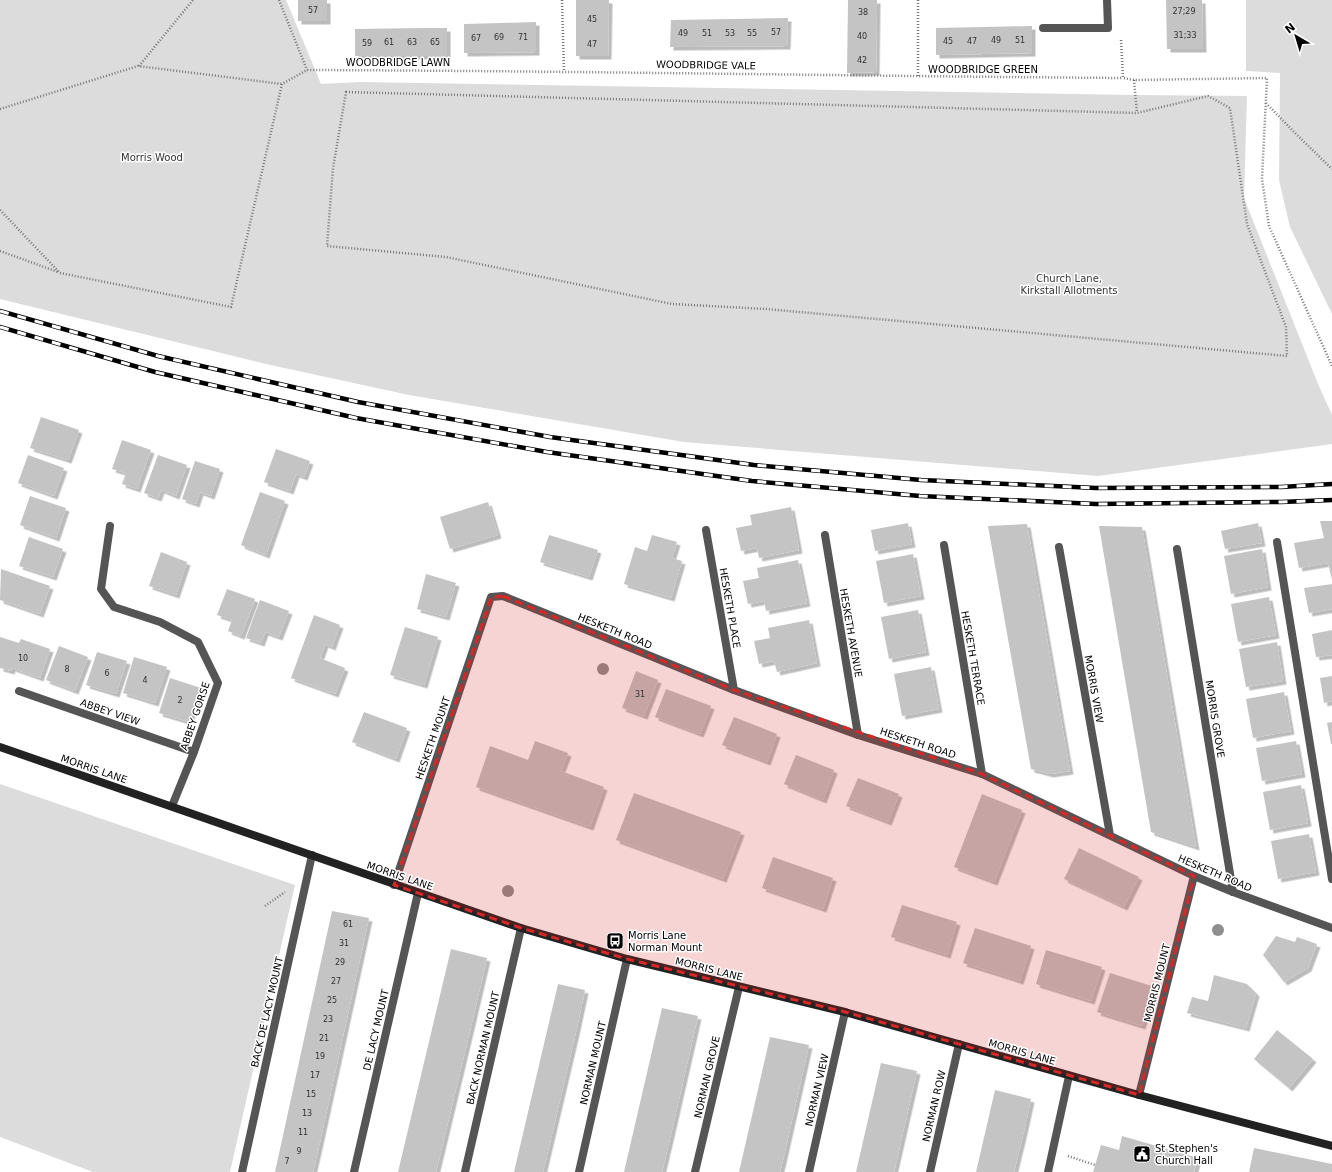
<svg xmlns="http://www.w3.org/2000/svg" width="1332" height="1172" font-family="'DejaVu Sans',sans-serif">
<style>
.green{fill:#dcdcdc}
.building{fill:#c4c4c4;filter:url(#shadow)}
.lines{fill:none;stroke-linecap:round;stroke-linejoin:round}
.path{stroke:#777;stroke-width:2.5;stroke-dasharray:1 2;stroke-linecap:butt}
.lane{stroke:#555;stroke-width:8}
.street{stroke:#555;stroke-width:8}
.secondary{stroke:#222;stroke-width:8}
.rail-casing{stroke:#000;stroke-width:4.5}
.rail{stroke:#fff;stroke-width:3;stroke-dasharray:9;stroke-linecap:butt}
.tree{fill:#8f8f8f}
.marked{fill:#d62828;fill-opacity:0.2;stroke:#d62828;stroke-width:3;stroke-dasharray:8 5;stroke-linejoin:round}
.labels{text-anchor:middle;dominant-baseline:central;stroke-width:3;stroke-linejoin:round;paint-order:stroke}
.number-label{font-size:8px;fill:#313131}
.street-label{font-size:10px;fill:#000;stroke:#fff}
.park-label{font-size:10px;fill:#333;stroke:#fff}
.poi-label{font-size:10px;fill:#000;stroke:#fff;text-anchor:start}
</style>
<defs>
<filter id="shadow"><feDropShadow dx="3.5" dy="3.5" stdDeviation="0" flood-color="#0004"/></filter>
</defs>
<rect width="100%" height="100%" fill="#fff"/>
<path class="green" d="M0,0H286L321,84L361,82L1135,95L1247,96L1244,198L1318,384L1332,415V444L1098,476L684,442L409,395L266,364L0,299Z
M1246,0H1332V314L1290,227L1279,180L1280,73L1246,71Z
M0,784L295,885L230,1172H93L0,1137Z"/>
<path class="building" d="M298,0H327V21H298Z
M576,0H609L608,56H576Z
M848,0H877L876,72L847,73Z
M1166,0H1202L1203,49H1167Z
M788,18L787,46L670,47L671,20Z
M536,22V52L464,53V24Z
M1032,26V53L936,55V28Z
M424,28H447V56H355V29Z
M41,417L79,430L68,460L30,448Z
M122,440L151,450L137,489L122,484L126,473L112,469Z
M276,449L310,461L304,477L296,474L290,491L264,482Z
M28,455L64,468L54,496L18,483Z
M158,455L187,465L176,496L161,490L158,498L144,493Z
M195,461L220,469L211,496L200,492L196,504L182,499Z
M260,492L285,501L266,555L241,545Z
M30,496L66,508L56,538L20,525Z
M488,502L498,535L450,549L440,517Z
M791,507L799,550L759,558L757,548L741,551L736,528L752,525L750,515Z
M1320,521H1332V580L1328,563L1299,568L1294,543L1324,538Z
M908,523L912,544L875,551L871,530Z
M1258,523L1262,543L1225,549L1221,531Z
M1027,524L1070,771L1050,774L1031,769L988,526Z
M1099,526L1142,527L1196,847L1151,832Z
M549,535L598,550L589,577L540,562Z
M652,535L677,542L672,558L682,561L671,598L624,584L635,547L647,551Z
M29,537L63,549L53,577L19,566Z
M1262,549L1268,587L1231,594L1224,556Z
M161,552L187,562L176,595L149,586Z
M913,554L921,596L884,603L876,561Z
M798,560L807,603L766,611L764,601L748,604L743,581L759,578L757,568Z
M1,569L50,586L40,614L0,600Z
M426,574L456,583L446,617L417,609Z
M1332,584V609L1309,613L1304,588Z
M227,589L255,599L241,636L228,631L232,620L217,615Z
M1269,597L1276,635L1238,642L1231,604Z
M260,600L289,611L279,637L265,632L261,643L246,638Z
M918,610L926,652L889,659L881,617Z
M314,615L340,625L332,647L325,644L320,658L345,668L335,694L291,678Z
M809,620L817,663L777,672L774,661L759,664L754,641L770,638L768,628Z
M405,627L438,637L424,685L390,675Z
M1332,630V655L1316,657L1312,634Z
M0,637L19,643L21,639L50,649L40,678L12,668L11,671L0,668Z
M1277,642L1283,681L1246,687L1239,649Z
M59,646L88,657L75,691L46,680Z
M97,652L127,661L116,694L86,685Z
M134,657L167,667L155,703L123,693Z
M931,667L939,709L902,716L894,674Z
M636,671L658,680L644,716L622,708Z
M1332,676V701L1324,703L1320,678Z
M170,678L201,688L189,722L159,713Z
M666,689L711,706L700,734L655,717Z
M1284,692L1291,731L1253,738L1246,699Z
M364,712L407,728L396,759L352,742Z
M734,717L777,734L767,762L722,745Z
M1332,722V744H1331L1327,723Z
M535,741L568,753L561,771L604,787L590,827L476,787L490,746L528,760Z
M1296,741L1302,774L1262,781L1256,748Z
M796,755L834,770L823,800L784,784Z
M858,778L899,794L888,822L846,806Z
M1301,785L1308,823L1270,830L1263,792Z
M634,793L741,832L723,879L616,840Z
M982,794L1022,810L994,882L954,867Z
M1309,834L1316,872L1278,879L1271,841Z
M1079,848L1139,877L1124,907L1064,879Z
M773,857L833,878L823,909L762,888Z
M902,905L957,922L947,955L891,937Z
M332,911L369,918L319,1146L313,1172H275Z
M975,928L1031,946L1020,981L963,963Z
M1276,936L1295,942L1297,937L1317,944L1308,968L1284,982L1263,955Z
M451,949L487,958L468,1039L436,1172H398Z
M1046,950L1102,967L1091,1001L1036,984Z
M1110,973L1155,987L1142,1026L1097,1012Z
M1214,975L1247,984L1256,993L1246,1028L1187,1013L1192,997L1208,1001Z
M558,984L585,990L576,1032L543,1172H514Z
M662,1008L698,1016L671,1134L662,1172H624Z
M1277,1030L1313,1059L1289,1088L1254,1059Z
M770,1037L809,1045L783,1160L780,1172H739Z
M881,1063L917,1071L894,1172H856Z
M995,1090L1031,1099L1024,1131L1014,1172H976Z
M1122,1136L1198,1158L1194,1172H1093L1101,1145L1119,1150Z
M1254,1148L1332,1164V1172H1249Z"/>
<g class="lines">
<path class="path" d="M279,0L307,70
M562,0L564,71
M1121,40L1123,78L1134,80L1267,78L1262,179L1269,226L1332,366
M139,66L193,0
M918,76V0
M1134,80L1137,113
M346,92L1137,113L1208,96L1230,108L1247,224L1286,327L1287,356L766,309L672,304L446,257L327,246L333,168Z
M1266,103L1294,132L1332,169
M0,109L138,66L282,84
M0,210L60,273L231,307L282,84L307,70C579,71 851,76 1123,78
M0,251L58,272
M265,906L285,892
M1068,1156L1095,1165"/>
<path class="lane" d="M1277,542L1332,879"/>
<path class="street" d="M1043,28H1108L1107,0
M110,526L101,589L114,607L160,622L198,642L218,683L194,752L172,806
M706,530L734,690
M825,535L858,735
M944,545L982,774
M1059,547L1110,835
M1177,549L1233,892
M19,691L194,752
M394,885L491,597L503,596L734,690L858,735L982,774L1194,876L1233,892L1332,928
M1139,1095L1194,876
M242,1172L312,855
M354,1172L418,893
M465,1172L521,928
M579,1172L627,959
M695,1172L739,987
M809,1172L845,1012
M930,1172L959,1044
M1048,1172L1069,1076"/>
<path class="secondary" d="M0,747L521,928L627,959L845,1012L1139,1095L1332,1146"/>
<g class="rail-casing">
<path id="rail" d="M0,311L158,356L358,402L550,437L754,465L921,480L1096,488L1281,487L1332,484
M0,327L155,372L356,418L547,452L752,481L920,496L1096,504L1281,502L1332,500"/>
</g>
<use href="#rail" class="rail"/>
</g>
<g class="tree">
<circle cx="603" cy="669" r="6"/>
<circle cx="508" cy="891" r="6"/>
<circle cx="1218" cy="930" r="6"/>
</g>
<path class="marked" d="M503,596L734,690L982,774L1194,876L1139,1095L845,1012L627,959L521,928L394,885L491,597Z"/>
<defs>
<g id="bus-square" transform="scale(0.9)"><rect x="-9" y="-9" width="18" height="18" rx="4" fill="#000" stroke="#fff"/><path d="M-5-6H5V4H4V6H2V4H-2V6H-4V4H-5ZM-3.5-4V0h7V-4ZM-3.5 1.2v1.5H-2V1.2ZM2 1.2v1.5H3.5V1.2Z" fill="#fff"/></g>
<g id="civic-square" transform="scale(0.9)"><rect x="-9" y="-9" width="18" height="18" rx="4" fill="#000" stroke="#fff"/><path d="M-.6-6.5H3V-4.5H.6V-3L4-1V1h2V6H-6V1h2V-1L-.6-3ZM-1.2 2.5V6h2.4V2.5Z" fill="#fff"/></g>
</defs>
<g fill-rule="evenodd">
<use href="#bus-square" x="615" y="941"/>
<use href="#civic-square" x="1142" y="1154"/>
</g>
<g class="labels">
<g class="number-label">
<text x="313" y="10">57</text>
<text x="1184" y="11">27;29</text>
<text x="863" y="12">38</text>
<text x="592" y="19">45</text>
<text x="776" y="32">57</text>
<text x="683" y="33">49</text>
<text x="707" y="33">51</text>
<text x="730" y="33">53</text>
<text x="752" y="33">55</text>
<text x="1185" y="35">31;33</text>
<text x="862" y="36">40</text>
<text x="499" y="37">69</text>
<text x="523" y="37">71</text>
<text x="476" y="38">67</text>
<text x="996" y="40">49</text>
<text x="1020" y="40">51</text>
<text x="948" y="41">45</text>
<text x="972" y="41">47</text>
<text x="389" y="42">61</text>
<text x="412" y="42">63</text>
<text x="435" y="42">65</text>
<text x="367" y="43">59</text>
<text x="592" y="44">47</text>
<text x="862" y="60">42</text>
<text x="23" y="658">10</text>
<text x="67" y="669">8</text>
<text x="107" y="673">6</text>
<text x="145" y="680">4</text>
<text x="640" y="694">31</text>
<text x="180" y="700">2</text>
<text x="348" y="924">61</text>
<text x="344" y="943">31</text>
<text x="340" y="962">29</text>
<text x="336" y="981">27</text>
<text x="332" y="1000">25</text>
<text x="328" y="1019">23</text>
<text x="324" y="1038">21</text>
<text x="320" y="1056">19</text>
<text x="315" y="1075">17</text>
<text x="311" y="1094">15</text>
<text x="307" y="1113">13</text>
<text x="303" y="1132">11</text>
<text x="299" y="1151">9</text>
<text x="287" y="1161">7</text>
</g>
<g class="street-label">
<text x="398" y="62">WOODBRIDGE LAWN</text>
<text transform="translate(706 65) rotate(1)">WOODBRIDGE VALE</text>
<text x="983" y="69">WOODBRIDGE GREEN</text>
<text transform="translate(730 608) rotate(80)">HESKETH PLACE</text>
<text transform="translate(615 631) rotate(22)">HESKETH ROAD</text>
<text transform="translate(851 633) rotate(80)">HESKETH AVENUE</text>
<text transform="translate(973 658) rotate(80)">HESKETH TERRACE</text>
<text transform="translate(1094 689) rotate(80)">MORRIS VIEW</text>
<text transform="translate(110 712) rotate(19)">ABBEY VIEW</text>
<text transform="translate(195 716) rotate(-71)">ABBEY GORSE</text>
<text transform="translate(1215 719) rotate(81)">MORRIS GROVE</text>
<text transform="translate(433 738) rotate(-71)">HESKETH MOUNT</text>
<text transform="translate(918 743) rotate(18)">HESKETH ROAD</text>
<text transform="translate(94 769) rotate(19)">MORRIS LANE</text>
<text transform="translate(1215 873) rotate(23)">HESKETH ROAD</text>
<text transform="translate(400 876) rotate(19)">MORRIS LANE</text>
<text transform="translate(709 969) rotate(14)">MORRIS LANE</text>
<text transform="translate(1157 983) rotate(-76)">MORRIS MOUNT</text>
<text transform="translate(267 1012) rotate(-77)">BACK DE LACY MOUNT</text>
<text transform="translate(376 1030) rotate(-77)">DE LACY MOUNT</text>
<text transform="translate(483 1048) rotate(-77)">BACK NORMAN MOUNT</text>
<text transform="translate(1022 1052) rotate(16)">MORRIS LANE</text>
<text transform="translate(593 1063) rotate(-77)">NORMAN MOUNT</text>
<text transform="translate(707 1077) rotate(-77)">NORMAN GROVE</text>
<text transform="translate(817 1090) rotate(-77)">NORMAN VIEW</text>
<text transform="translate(934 1106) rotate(-77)">NORMAN ROW</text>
</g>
<g class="park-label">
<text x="152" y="157">Morris Wood</text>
<text x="1069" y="278">Church Lane,<tspan x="1069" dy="12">Kirkstall Allotments</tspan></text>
</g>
<g class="poi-label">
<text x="628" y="935">Morris Lane<tspan x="628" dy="12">Norman Mount</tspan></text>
<text x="1155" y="1148">St Stephen's<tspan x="1155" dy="12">Church Hall</tspan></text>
</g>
</g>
<g transform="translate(1296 36) rotate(322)" stroke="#ffffff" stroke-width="3" paint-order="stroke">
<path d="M0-3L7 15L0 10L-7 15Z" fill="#000000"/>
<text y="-6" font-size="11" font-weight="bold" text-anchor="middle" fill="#000000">N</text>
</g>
</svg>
